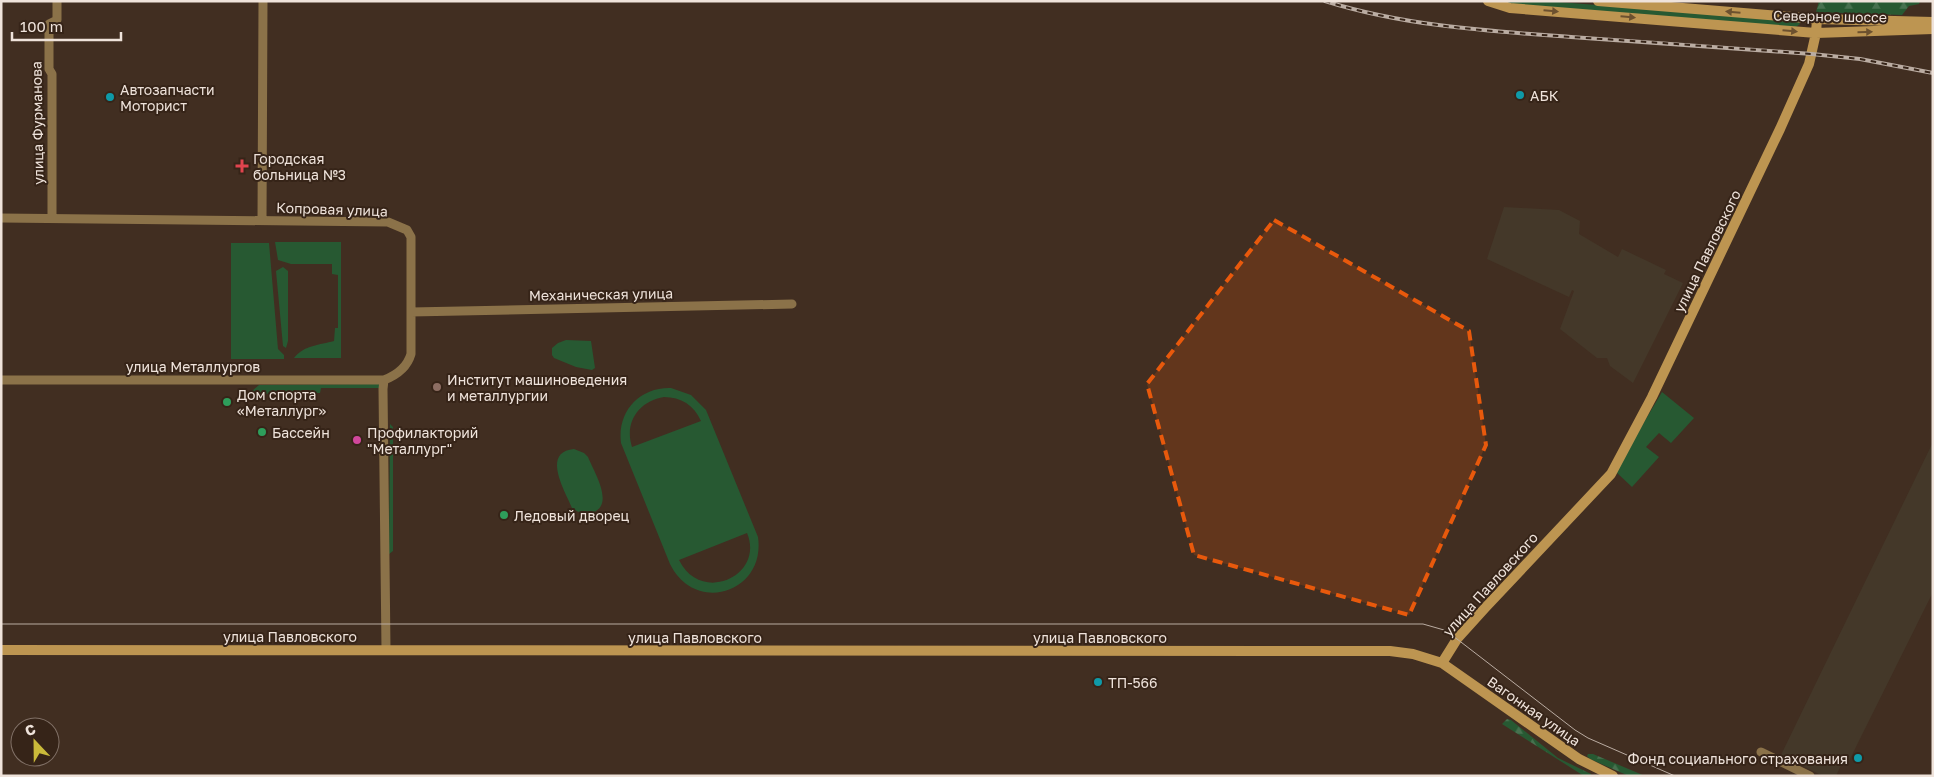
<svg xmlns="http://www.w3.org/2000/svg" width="1934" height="777" font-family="'Golos Text',sans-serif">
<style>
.commercial{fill:#443829}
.green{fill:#275932;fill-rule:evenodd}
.forest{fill:url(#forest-firs)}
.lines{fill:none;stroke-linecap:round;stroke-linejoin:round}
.street{stroke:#8b7249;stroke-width:9}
.secondary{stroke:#bd9551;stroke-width:10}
.tram{stroke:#baaca2;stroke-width:1}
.rail-casing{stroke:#baaca2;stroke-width:4}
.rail{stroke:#362418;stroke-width:2;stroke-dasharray:5.5;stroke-linecap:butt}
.oneway{fill:#6c512f}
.marked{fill:#e8590c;fill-opacity:0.2;stroke:#e8590c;stroke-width:4;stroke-dasharray:10 6;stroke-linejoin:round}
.culture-dot{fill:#0f9aa8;stroke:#362418;stroke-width:2}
.health-dot{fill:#e0444e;stroke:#362418;stroke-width:2}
.education-dot{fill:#8d6e63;stroke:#362418;stroke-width:2}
.leisure-dot{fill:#2e9e5b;stroke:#362418;stroke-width:2}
.hotel-dot{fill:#d1479c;stroke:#362418;stroke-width:2}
.labels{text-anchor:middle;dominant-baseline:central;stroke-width:4;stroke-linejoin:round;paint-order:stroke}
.street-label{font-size:14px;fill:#efe3db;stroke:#362418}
.poi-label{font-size:14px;fill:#efe3db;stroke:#362418;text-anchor:start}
</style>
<defs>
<pattern id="forest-firs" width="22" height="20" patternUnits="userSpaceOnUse" patternTransform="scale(1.25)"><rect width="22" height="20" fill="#275932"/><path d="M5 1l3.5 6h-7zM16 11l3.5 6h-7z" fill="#47714f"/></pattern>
</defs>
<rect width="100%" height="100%" fill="#412e21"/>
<path class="commercial" d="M1504,207L1559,210L1580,221L1579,234L1618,257L1622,249L1666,270L1664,274L1683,283L1633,383L1610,366L1607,358H1597L1560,329L1574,291L1572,290L1569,297L1487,259Z
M1933,442V592L1847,765L1842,763L1836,776H1823L1781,755Z"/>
<path class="green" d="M1503,1H1546L1798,21L1800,24L1796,27L1512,4Z
M341,242V358H294C304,345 320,345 334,341L335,328H338V275L332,274V264H291L278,260L275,242Z
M231,243H269L278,349L284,355V359H231Z
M283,267L288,271V341L286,348L283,346L276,271Z
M566,340L591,341L595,368L592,370L576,367L554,358L552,355V348L558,343Z
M379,384V388H321L320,393L253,394L252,391L259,385Z
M671,388L691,395L706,410L758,537C766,593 695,615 670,564L621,443C617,412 639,387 671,388ZM664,397C681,397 694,405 701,421L632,447C624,422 639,401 664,397ZM747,533C765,576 701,605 679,560Z
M1662,392L1694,418L1671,443L1659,433L1646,447L1659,457L1632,487L1615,471Z
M390,424L393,427V551L389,554Z
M574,449L584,453L588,457C594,472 616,506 591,513C583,515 578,512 572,508C565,491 541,452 574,449Z"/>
<path class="forest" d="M1819,1H1920L1919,4L1909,6L1902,15L1816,12Z
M1507,719L1511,720L1558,758L1591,774V776H1584L1502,724Z
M1588,754H1593L1645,776H1629L1590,759L1587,756Z"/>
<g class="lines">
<path class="street" d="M1,218L388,222L407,230L411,237V354C407,368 397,375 384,380L383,389L386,649
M52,218V74L49,69V24L57,20V1
M262,220L263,1
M411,312L792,304
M1,380H384
M1761,752L1810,776"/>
<path class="secondary" d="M1488,1L1510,8L1816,33L1933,29
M1598,1L1817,19L1933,22
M1,650L1390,651L1413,654L1442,663L1579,759L1613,776
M1442,663L1457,639L1485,608L1611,474L1652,397L1780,129L1809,64L1816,33L1817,19"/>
<path class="tram" d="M1,624H1423L1444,630L1457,639L1575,730L1588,738L1675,776"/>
<g class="rail-casing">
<path id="rail" d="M1325,1C1404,26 1488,31 1571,37C1652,42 1732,48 1812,54L1860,59L1933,73"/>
</g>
<use href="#rail" class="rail"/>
</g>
<defs><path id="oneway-solid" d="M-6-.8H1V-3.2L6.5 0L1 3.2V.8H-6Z" transform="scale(1.25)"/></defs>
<g class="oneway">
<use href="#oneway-solid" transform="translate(1551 11) rotate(5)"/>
<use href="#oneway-solid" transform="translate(1733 12) rotate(-175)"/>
<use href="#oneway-solid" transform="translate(1628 17) rotate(5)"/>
<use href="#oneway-solid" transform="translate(1790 31) rotate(5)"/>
<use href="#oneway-solid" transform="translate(1865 32) rotate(-1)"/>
</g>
<path class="marked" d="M1274,220L1469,331L1486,445L1409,615L1194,555L1147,384Z"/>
<g class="culture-dot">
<circle cx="1520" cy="95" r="5"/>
<circle cx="110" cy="97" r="5"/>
<circle cx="1098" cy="682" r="5"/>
<circle cx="1858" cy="758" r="5"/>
</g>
<path class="health-dot" d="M239.5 158.5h5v5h5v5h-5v5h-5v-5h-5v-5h5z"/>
<circle class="education-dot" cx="437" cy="387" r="5"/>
<g class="leisure-dot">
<circle cx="227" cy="402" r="5"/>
<circle cx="262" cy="432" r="5"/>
<circle cx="504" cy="515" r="5"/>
</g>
<circle class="hotel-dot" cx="357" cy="440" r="5"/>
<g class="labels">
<g class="street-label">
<text transform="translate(1830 16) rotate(1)">Северное шоссе</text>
<text transform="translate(37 123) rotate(-91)">улица Фурманова</text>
<text transform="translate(332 209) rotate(2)">Копровая улица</text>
<text transform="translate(1707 251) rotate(-64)">улица Павловского</text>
<text transform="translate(601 294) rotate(-1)">Механическая улица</text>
<text x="193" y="366">улица Металлургов</text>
<text transform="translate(1490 584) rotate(-48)">улица Павловского</text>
<text x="290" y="636">улица Павловского</text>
<text x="695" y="637">улица Павловского</text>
<text x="1100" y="637">улица Павловского</text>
<text transform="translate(1534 711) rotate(35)">Вагонная улица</text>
</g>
<g class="poi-label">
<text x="120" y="89">Автозапчасти<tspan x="120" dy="16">Моторист</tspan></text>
<text x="1530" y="95">АБК</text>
<text x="253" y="158">Городская<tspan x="253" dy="16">больница №3</tspan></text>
<text x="447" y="379">Институт машиноведения<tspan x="447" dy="16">и металлургии</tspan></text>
<text x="237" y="394">Дом спорта<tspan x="237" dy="16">«Металлург»</tspan></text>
<text x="272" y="432">Бассейн</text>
<text x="367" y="432">Профилакторий<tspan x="367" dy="16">"Металлург"</tspan></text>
<text x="514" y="515">Ледовый дворец</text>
<text x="1108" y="682">ТП-566</text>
<text x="1848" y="758" text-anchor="end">Фонд социального страхования</text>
</g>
</g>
<rect width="1934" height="777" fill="none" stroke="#efe3db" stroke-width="5"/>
<g transform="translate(35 742) rotate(338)"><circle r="24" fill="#362418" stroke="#807066"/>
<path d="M0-4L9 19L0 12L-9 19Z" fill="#caba3a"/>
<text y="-8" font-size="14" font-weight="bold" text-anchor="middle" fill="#efe3db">С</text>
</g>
<path d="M12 32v8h109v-8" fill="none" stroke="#efe3db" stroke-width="2.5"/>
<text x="20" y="32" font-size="15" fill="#efe3db" stroke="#362418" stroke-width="4" paint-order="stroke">100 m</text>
</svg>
